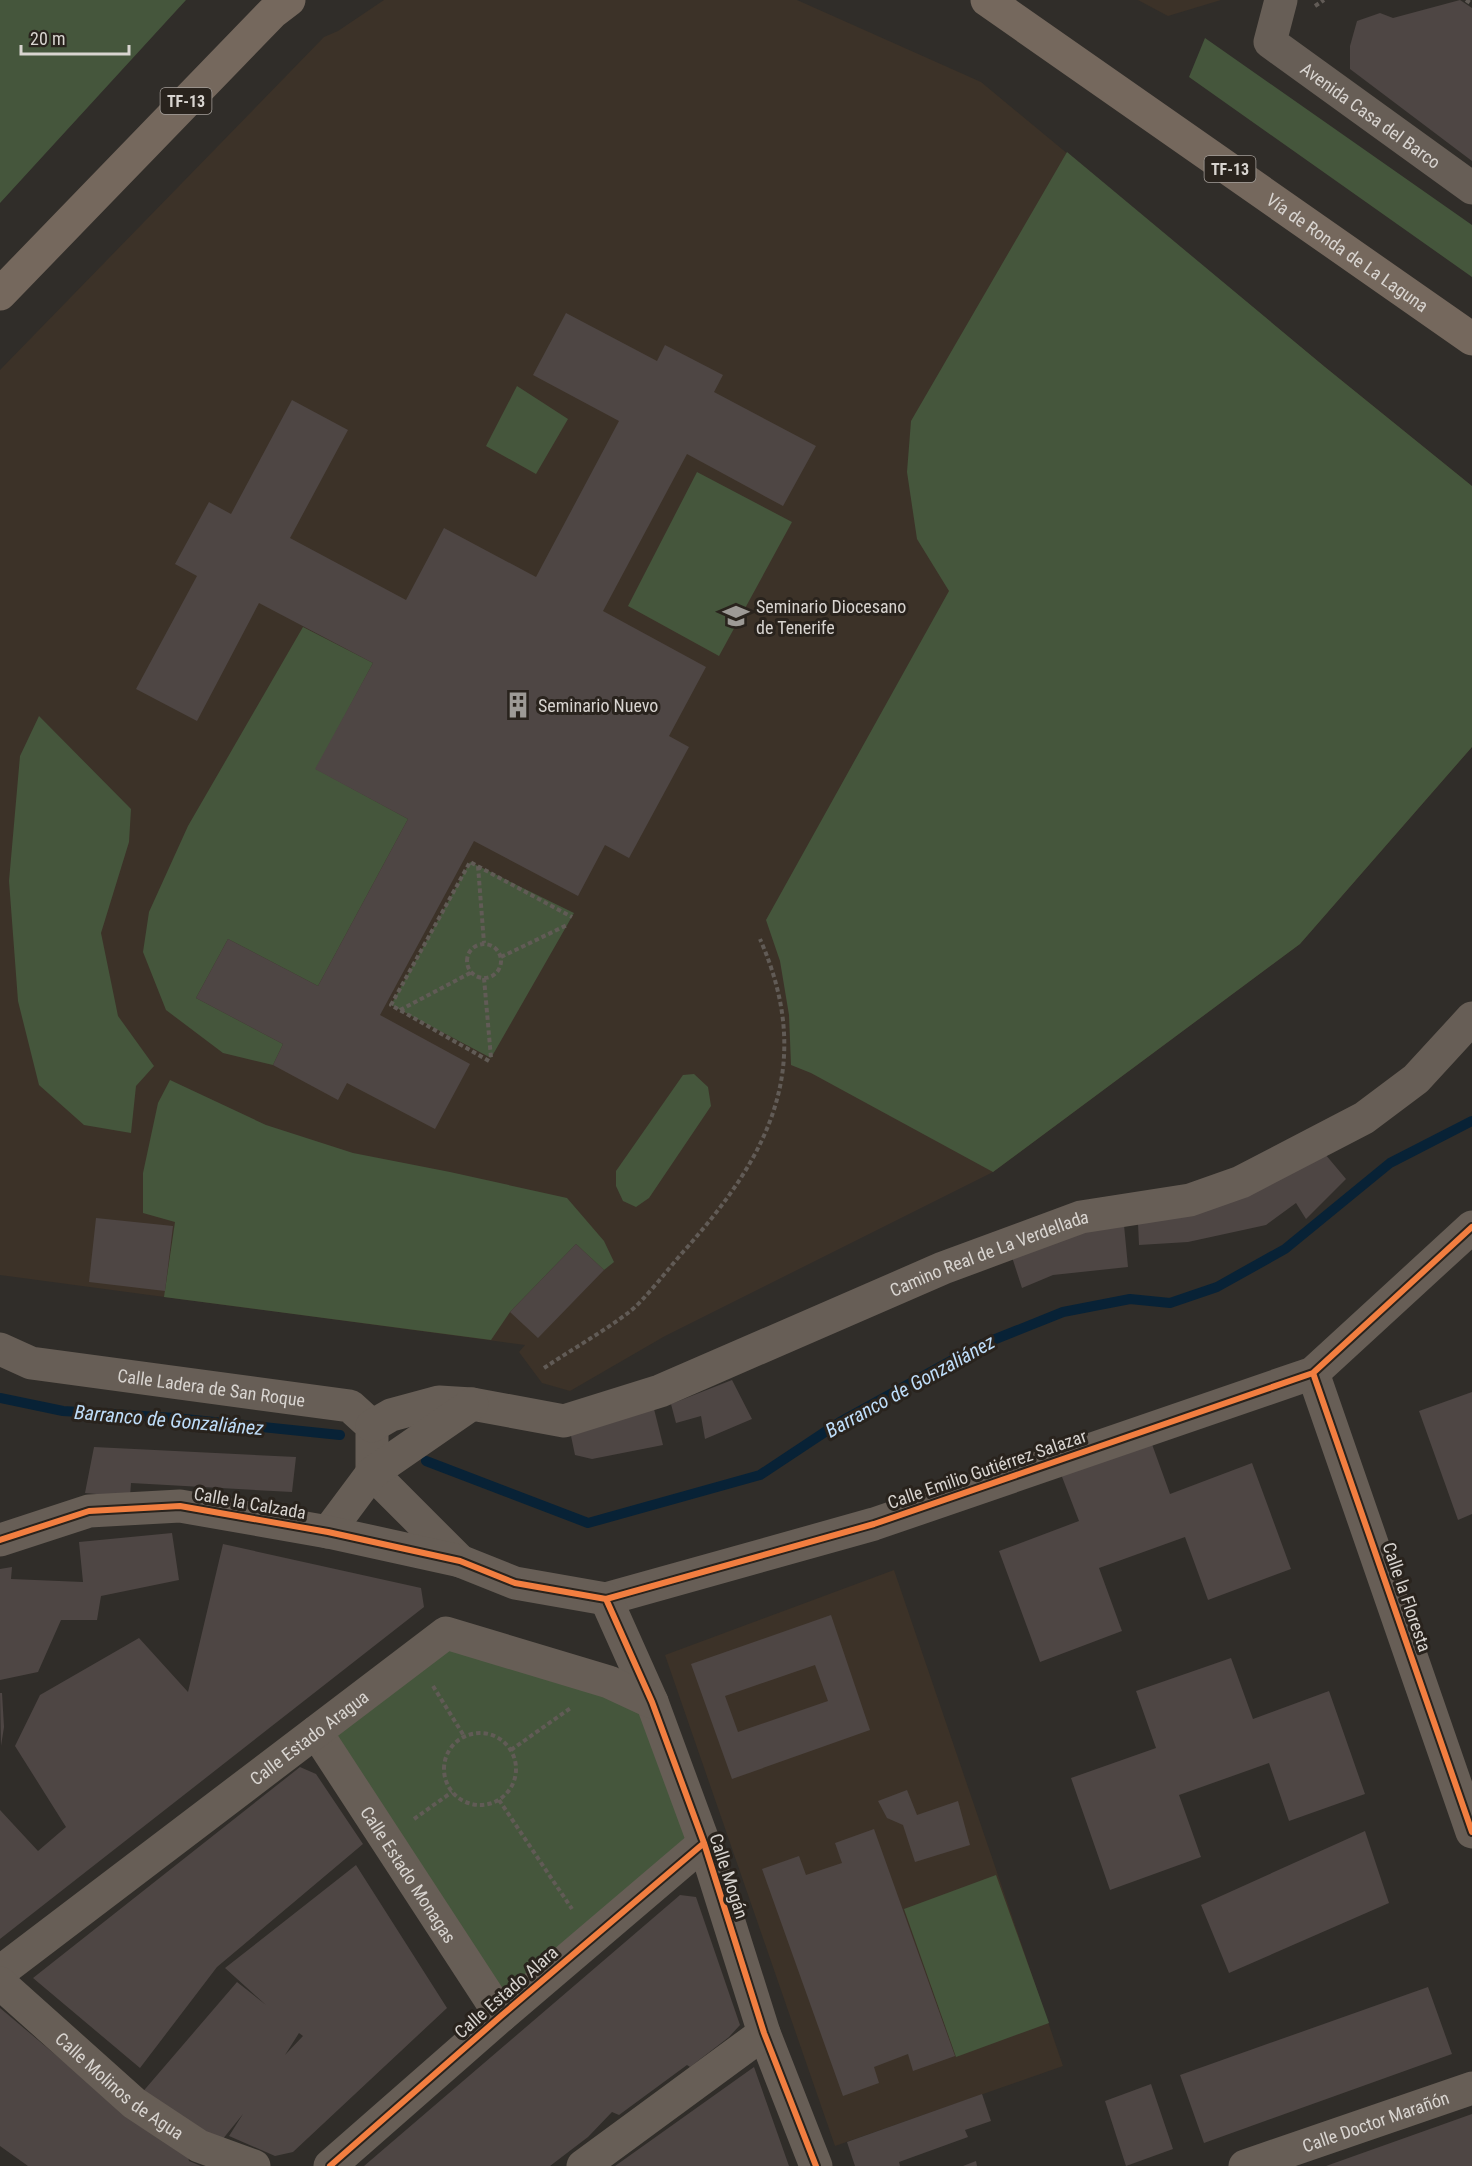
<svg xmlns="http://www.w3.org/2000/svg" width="1472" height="2166" font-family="'Roboto Condensed',sans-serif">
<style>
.built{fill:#3c3228}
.green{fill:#45563c}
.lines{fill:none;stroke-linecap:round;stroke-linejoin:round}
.stream{stroke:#082236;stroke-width:10}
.building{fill:#4e4644;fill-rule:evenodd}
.path{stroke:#615b56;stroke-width:4;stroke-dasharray:4.5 3;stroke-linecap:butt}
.street{stroke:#675e56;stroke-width:33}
.primary{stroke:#75685d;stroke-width:33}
.cycleway-casing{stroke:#29231d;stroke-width:10}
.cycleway{stroke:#f27e40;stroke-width:6}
.labels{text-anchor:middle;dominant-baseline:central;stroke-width:6;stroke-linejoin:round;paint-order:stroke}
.shield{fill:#29231d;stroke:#a49f9a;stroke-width:1.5}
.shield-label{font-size:16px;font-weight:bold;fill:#d8d4d0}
.street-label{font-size:18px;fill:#d8d4d0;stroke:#29231d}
.poi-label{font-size:18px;fill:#d8d4d0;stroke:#29231d;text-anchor:start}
.water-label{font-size:20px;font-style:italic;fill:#beddf9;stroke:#29231d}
</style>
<rect width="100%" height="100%" fill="#302d29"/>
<path class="built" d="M384,0H797L981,82L1325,367L1472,486V747L1300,944L993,1172L665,1336L570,1391L542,1383L519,1352L525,1345L0,1275V370L324,37L338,31Z
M1138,0H1221L1168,16Z
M894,1570L1063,2066L835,2146L665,1655Z"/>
<path class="green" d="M0,0H186L0,203Z
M1205,38L1472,225V277L1189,77Z
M1067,152L1325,367L1472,486V747L1300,944L993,1172L811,1073L791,1065L789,1015L780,961L766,920L949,591L917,539L907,472L911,421Z
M517,386L568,419L536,474L486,446Z
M697,472L792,522L719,656L628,606Z
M303,627L373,663L316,769L408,819L318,986L228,939L196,998L283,1044L273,1065L223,1053L166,1010L143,952L149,912L188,826Z
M39,716L131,809L129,842L101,933L118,1016L154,1066L136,1086L131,1133L84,1125L39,1085L18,1001L9,881L20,756Z
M470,862L574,913L491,1058L391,1005Z
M694,1074L708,1087L711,1106L649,1198L636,1207L623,1201L616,1186V1171L683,1075Z
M170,1080L266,1125L353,1153L450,1172L567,1198L604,1241L614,1262L604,1270L576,1244L510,1312L491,1340L164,1297L175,1222L143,1213V1173L158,1103Z
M446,1633L652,1702L704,1843L501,2016L316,1732Z
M996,1875L1049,2023L956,2057L904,1909Z"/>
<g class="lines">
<path class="stream" d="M0,1398L63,1411L175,1418L340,1435
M426,1461L588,1523L760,1475L840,1422L978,1346L1063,1312L1130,1299L1170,1303L1217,1287L1285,1249L1390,1163L1472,1121"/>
</g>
<path class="building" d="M1460,0L1472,8V161L1350,69V46L1357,21L1380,13L1393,18Z
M566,313L657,361L665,345L723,375L714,392L816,446L783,506L687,454L603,611L706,667L669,736L689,747L629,858L605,845L578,896L474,841L380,1015L470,1064L435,1129L347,1083L338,1100L273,1065L283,1044L196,998L228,939L318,986L408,819L315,769L373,663L259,603L197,721L136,689L197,576L175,564L209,502L231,514L292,400L348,430L290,538L406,600L444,528L536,577L619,421L533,375Z
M1325,1154L1346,1179L1306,1219L1296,1203L1266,1225L1188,1242L1139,1245L1138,1223Z
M96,1218L173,1226L165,1291L89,1282Z
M1124,1225L1128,1267L1053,1275L1022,1288L1011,1254L1070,1235Z
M576,1244L604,1270L538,1338L510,1312Z
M732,1380L752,1419L705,1439L701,1416L676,1423L671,1404Z
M1472,1392V1514L1458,1520L1419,1411Z
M654,1409L663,1445L592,1459L575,1455L570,1431Z
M1149,1436L1170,1494L1252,1463L1291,1569L1208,1600L1185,1537L1099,1568L1122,1631L1040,1662L999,1551L1079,1521L1059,1469Z
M94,1447L296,1457L292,1492L131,1483L130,1497L85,1493Z
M172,1533L179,1580L101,1596L97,1620H61L38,1672L0,1680V1569L12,1567L11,1579L83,1582L79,1542Z
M223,1544L421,1588L424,1607L0,1939V1810L38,1851L66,1827L15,1746L40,1695L139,1638L188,1692Z
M831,1615L870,1730L732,1779L691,1664ZM815,1665L828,1701L738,1732L725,1696Z
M1231,1658L1253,1719L1329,1691L1365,1794L1289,1821L1269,1763L1179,1795L1201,1857L1110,1890L1071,1778L1156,1748L1136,1691Z
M0,1693H2L4,1727L1,1746Z
M300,1767L316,1774L363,1844L217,1967L140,2068L33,1978Z
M907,1790L917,1815L958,1801L970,1845L915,1862L903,1825L887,1818L878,1801Z
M874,1829L955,2056L913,2071L908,2054L874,2067L879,2083L843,2096L762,1869L799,1856L806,1875L842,1863L835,1843Z
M1365,1831L1389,1903L1229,1973L1201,1905Z
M356,1865L447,2008L293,2152L275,2156L229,2136L243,2114L218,2145L140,2095L237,1982L266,2005L225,1968ZM299,2033L303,2036L285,2055Z
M680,1895L696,1897L740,2025L729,2037L690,2067L687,2065L619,2115L612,2112L588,2137L550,2166H364Z
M1428,1987L1452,2054L1204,2143L1180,2075Z
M0,2008L120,2109L188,2156L189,2161L201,2166H28L0,2146Z
M754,2067L789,2166H615Z
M1151,2084L1173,2149L1126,2166L1105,2101Z
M982,2094L991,2121L965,2130L968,2137L899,2162L900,2166H855L847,2142Z
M1472,2114V2166H1326Z
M976,2161L977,2166H963Z"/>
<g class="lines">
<path class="path" d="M1466,0L1472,4
M1315,6L1324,0
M478,866L484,943
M467 961a17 17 0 1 1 34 0a17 17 0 1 1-34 0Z
M501,957L567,925
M484,978L491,1058
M400,1010L472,972
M489,1061L391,1005L470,862L572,917
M544,1368C571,1350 601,1333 628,1313C645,1300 667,1270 683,1252C769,1156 816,1066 760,939
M433,1686L464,1736
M444 1769a36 36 0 1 1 72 0a36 36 0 1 1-72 0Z
M511,1750L572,1707
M499,1800L572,1909
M414,1819L452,1792"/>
<g class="street">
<path id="s1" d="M1281,0L1270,42L1472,188"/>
<path id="s2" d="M0,1349L31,1363L350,1406L372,1426V1473"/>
<path d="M1313,1373L1472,1832"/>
<path id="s3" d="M372,1426L391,1415L439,1402L472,1404L564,1421L660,1391L943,1268L1081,1217L1190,1200L1241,1182L1364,1118L1416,1079L1472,1018"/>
<path d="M372,1473L460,1561"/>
<path d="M328,1532L372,1473L472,1404"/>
<path d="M0,1540L89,1511L180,1506L328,1532L460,1561L515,1583L606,1599L874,1524L1313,1373L1472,1227"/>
<path d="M606,1599L652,1702L704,1843L764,2033L816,2166"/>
<path id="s4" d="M316,1732L501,2016"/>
<path id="s5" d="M0,1972L446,1633L609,1682L652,1702"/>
<path id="s6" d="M0,1983L134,2103L199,2146L254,2166"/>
<path d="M330,2166L501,2016L704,1843"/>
<path d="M583,2166L764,2033"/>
<path id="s7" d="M1245,2166L1472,2088"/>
</g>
<g class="primary">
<path id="s8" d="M987,0L1472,339"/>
<path d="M0,294L272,13L289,0"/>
</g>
<g class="cycleway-casing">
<path id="cycleway" d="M1313,1373L1472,1832
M0,1540L89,1511L180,1506L328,1532L460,1561L515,1583L606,1599L874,1524L1313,1373L1472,1227
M606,1599L652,1702L704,1843L764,2033L816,2166
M330,2166L501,2016L704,1843"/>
</g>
<use href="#cycleway" class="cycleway"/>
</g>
<defs>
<g id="university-bare" transform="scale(2.07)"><path d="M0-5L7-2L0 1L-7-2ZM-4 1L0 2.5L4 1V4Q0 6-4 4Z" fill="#9d9a96" stroke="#29231d" stroke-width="2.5" paint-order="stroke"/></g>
<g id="building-bare" transform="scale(2.07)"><path d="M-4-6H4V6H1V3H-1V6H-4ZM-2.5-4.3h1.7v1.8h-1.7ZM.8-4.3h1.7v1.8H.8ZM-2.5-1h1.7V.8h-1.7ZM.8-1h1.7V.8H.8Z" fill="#9d9a96" stroke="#29231d" stroke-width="2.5" paint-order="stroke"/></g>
</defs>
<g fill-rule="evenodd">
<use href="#university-bare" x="736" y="616"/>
<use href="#building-bare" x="518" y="705"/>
</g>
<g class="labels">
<g class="shield">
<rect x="160.5" y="88" width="51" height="26" rx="4.5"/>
<rect x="1204.5" y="156" width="51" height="26" rx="4.5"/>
</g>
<g class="shield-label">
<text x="186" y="101">TF-13</text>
<text x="1230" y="169">TF-13</text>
</g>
<g class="street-label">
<text stroke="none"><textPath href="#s1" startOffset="168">Avenida Casa del Barco</textPath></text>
<text stroke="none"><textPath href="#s8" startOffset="440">Vía de Ronda de La Laguna</textPath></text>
<text stroke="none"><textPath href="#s3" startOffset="656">Camino Real de La Verdellada</textPath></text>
<text stroke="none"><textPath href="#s2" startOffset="216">Calle Ladera de San Roque</textPath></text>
<text transform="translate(987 1469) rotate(-19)">Calle Emilio Gutiérrez Salazar</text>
<text transform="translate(250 1503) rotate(10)">Calle la Calzada</text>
<text transform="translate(1407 1597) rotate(71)">Calle la Floresta</text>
<text stroke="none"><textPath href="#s5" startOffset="388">Calle Estado Aragua</textPath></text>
<text stroke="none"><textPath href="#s4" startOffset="170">Calle Estado Monagas</textPath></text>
<text transform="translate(729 1876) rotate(72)">Calle Mogán</text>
<text transform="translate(506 1992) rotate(-41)">Calle Estado Alara</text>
<text stroke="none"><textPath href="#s6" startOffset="158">Calle Molinos de Agua</textPath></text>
<text stroke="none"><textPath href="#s7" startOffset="138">Calle Doctor Marañón</textPath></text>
</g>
<g class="poi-label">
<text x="756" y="606">Seminario Diocesano<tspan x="756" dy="21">de Tenerife</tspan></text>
<text x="538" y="705">Seminario Nuevo</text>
</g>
<g class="water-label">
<text transform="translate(910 1386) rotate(-29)">Barranco de Gonzaliánez</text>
<text transform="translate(169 1420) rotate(5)">Barranco de Gonzaliánez</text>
</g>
</g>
<path d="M21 45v9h108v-9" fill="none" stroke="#d8d4d0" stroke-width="3"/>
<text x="30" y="45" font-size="18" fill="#d8d4d0" stroke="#29231d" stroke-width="4.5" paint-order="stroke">20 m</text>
</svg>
